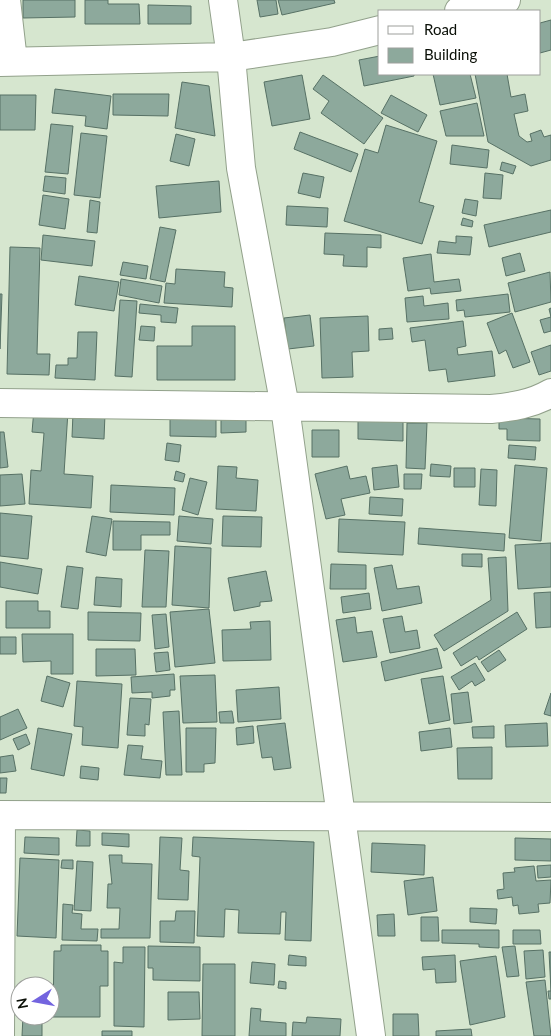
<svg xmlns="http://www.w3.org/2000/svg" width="551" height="1036" font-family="Lato,sans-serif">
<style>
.building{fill:#8da99c;stroke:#577165}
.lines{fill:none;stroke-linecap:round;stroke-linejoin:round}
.minor-casing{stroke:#92a18b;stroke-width:30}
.minor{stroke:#fff;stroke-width:28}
</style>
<rect width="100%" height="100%" fill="#d6e6cf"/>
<path class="building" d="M23,0H75V17L23,18Z
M85,0H108V4H139L140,24H85Z
M257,0H276L278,14L260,17Z
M278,0H334L335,3L282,15Z
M148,5L191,6V24H148Z
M551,20V50L540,53V23Z
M380,56V74H414V76L364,86L359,60Z
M433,74H470L476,98L440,105Z
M475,74H507L511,97L525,94L528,111L514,114L519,136L527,142L532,141L530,134L541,130L544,137L551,135V160L531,166L488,142Z
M302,75L310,119L272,126L264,82Z
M323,75L383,118L364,144L321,113L329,101L313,89Z
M182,82L209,86L215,136L175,128Z
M55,89L111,96L107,129L85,126L86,116L52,113Z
M113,94H169L168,116L113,115Z
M0,95H36L35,130H0Z
M391,95L427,115L418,132L381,113Z
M477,103L484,136H446L440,111Z
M51,124L73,126L68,174L45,172Z
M386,125L437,141L419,202L434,206L422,244L344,221L365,149L378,153Z
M300,132L358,154L351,172L294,149Z
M81,133L107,136L100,198L74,195Z
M176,134L195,139L189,166L170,161Z
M452,145L489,150L487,168L450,164Z
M502,162L516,166L513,174L500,170Z
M303,173L324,177L320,198L298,193Z
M485,173L503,175L501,199L483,198Z
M45,176L66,178L65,194L43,191Z
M219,181L221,212L159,218L156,186Z
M43,195L69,199L65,229L39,225Z
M465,199L478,201L476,216L462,213Z
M90,200L100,202L97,233L87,232Z
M287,206L328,208L327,227L286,225Z
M551,210V232L489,247L484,225Z
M463,218L473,221L472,227L461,225Z
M160,227L176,230L165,282L150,279Z
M325,233L381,235V248L367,247V267L343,266L344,255L324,254Z
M43,235L95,241L92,266L41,260Z
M456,236L472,237L470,255L437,253L439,241L456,243Z
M10,247L40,248L37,354H50L49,375L7,374Z
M520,253L525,271L506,276L502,258Z
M431,254L434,282L459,279L461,291L431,294L430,288L408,291L403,258Z
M123,262L148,266L146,279L120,275Z
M176,269L225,272L224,287L233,288L232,307L164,303L166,283L175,284Z
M550,272L551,302L515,312L508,283Z
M79,276L119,282L114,311L75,305Z
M121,279L162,286L159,303L119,295Z
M0,294H2L0,349Z
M508,294L510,312L465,317L464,310L457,311L456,300Z
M423,296L424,306L448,303L449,319L407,322L405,298Z
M120,300L137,301L132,377L115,376Z
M140,304L178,308L176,323L161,322V315L139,313Z
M551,308V331L544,333L540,320L551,317L549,309Z
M512,313L530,362L513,368L506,350L499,354L487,323Z
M310,315L314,346L288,349L284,318Z
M368,316L369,351L352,352L353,377L322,378L320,318Z
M463,321L466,346L457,348L458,355L492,351L495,376L448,382L446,369L429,371L425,340L412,342L410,328Z
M141,326L155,327L154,341L139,340Z
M192,326H235V380H157V346H192Z
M392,328L393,339L379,340V329Z
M78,332H97L95,380L55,378L56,365H68V358H77Z
M551,345V371L539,375L531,352Z
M34,409L68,411L64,474L93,476L91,508L29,504L31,470L41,471L44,433L32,432Z
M73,413L105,414L104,439L72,437Z
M221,415H246V432L221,433Z
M170,416L216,417V437L170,436Z
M499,418L540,419V441L507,440V429H499Z
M358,419L403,421V441L358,439Z
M407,423H427L425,469L406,468Z
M312,430H339V457H312Z
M0,432H4L8,467L0,468Z
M167,443L181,445L179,462L165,460Z
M509,445L536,447L535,460L508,458Z
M431,464L451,466L450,477L430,476Z
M397,465L399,487L374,490L372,468Z
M515,465L547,468L541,541L509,538Z
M218,466L237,467L236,478L258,480L256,511L216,509Z
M347,466L350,479L366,476L370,493L341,499L345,515L326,519L315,474Z
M454,468H475V487H454Z
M481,469L497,470L496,506L479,505Z
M176,471L185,474L183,482L174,480Z
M22,474L25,504L0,506V475Z
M404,474H422L421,489H404Z
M190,478L207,482L198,515L182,510Z
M111,485L175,488L174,515L110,512Z
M370,497L403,499L402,516L369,514Z
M0,513L32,516L28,559L0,556Z
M92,516L112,519L106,556L86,552Z
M179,516L213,519L211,544L177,541Z
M223,516L262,517L261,547L222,546Z
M339,519L405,522L403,555L338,552Z
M113,521L170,522V535H141V550H113Z
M419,528L505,534L504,551L418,544Z
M551,543V587L518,589L515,545Z
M175,546L211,548L209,608L172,605Z
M145,550L169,551L166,607H142Z
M462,554H482V567L462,566Z
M506,557L508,611L444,651L434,635L491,600L488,558Z
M0,562L42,569L38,594L0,587Z
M331,564L366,565V589H330Z
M392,565L397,589L419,586L422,603L382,611L374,568Z
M67,566L83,568L78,609L61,607Z
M266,571L272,601L260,602V606L234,611L228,578Z
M96,577L122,579L121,607L94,605Z
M551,592V627L536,628L534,593Z
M369,593L371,609L343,613L341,597Z
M6,601H38V611H50V628H6Z
M209,609L215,663L175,667L170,612Z
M88,612L141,613L140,641L88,640Z
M517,612L527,629L479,660L477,656L461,666L453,653Z
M166,614L169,647L155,649L152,615Z
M402,616L405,632L417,630L420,648L390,653L383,619Z
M355,617L357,633L372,631L377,657L343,662L336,620Z
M270,621L271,660L223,661L222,630L251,629L250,622Z
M22,634H73V674H51V661L23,662Z
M0,637H16V654H0Z
M437,648L442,668L385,681L381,662Z
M96,649H135L136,675L96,676Z
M499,650L506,660L488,672L481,662Z
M168,652L170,670L156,672L154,653Z
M475,663L485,680L475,686L472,681L459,690L451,677Z
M174,674L175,690H170V696L152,698V692L132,693L131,677Z
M215,675L217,722L183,723L180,676Z
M47,676L70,683L63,707L41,701Z
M443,676L450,720L429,724L421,679Z
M77,681L122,684L118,748L82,745L83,727L74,726Z
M279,687L281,719L238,722L236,690Z
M468,692L472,722L454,724L451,694Z
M551,693V716L544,714Z
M130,698L151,699L149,725L145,724V736L127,735Z
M18,709L27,728L0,740V717Z
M179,711L182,775H166L163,712Z
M232,711L234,723H220L219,712Z
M285,723L291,768L274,770L272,757L262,758L257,726Z
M547,723L548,746L506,747L505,725Z
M253,726L254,743L237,745L236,728Z
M494,726V738H473L472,727Z
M38,728L72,734L64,776L31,769Z
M186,728H216L215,763L204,764V772H186Z
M450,728L452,747L421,751L419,732Z
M26,734L30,744L18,750L13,739Z
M128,745L143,746L141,759L162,761L160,778L124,775Z
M492,747V779H458L457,748Z
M13,755L16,771L0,773V757Z
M81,766L99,768L98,780L80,778Z
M0,778H7L6,793H0Z
M77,830L90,831V846H76Z
M102,833L129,834V847L102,845Z
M25,837L59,838V855L24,853Z
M160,837L182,838L180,870L189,871L188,900L158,899Z
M193,837L314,842L311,941L285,940L286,912H281L280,934L238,933L239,910L225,909L224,937L197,936L200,857L192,856Z
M515,838L551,839V861L515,860Z
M372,843L425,845L424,875L371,872Z
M109,855H122V863L152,864L150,938H101V929H119L120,908H107L108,884H112Z
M20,858L59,860L56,938L17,936Z
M62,860H73V869L61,868Z
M77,861L93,862L91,911L74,910Z
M551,865V877L538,878L537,866Z
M534,866L536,881L551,880L550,903L538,904L539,912L519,914L518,905L513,906L512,897L498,899L497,890L504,889L503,873L515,872L514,868Z
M433,877L437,911L408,915L404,881Z
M63,904L73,905L72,913L82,914L81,929H98L97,941L62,940Z
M470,908L497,909L496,924L470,922Z
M176,911H195L194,943L160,942V921H175Z
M394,914L395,936H378L377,915Z
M421,917H438L439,941H421Z
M442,930H499V948L479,947V944L442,943Z
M513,930H540L541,944H513Z
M61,945H101V951H108V986H100V1017H53L54,951H61Z
M148,946L200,947V981L153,980V968H148Z
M515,946L519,976L507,977L502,947Z
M123,947H145L144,1027L114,1026V962L123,963Z
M543,950L545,977L526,979L524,951Z
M549,952H551V999H549L548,991H551Z
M289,955L306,957V966L288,965Z
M455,955L456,982L436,983L435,969L423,970L422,957Z
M496,956L505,1017L470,1025L460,961Z
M252,962L275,964L274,985L250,983Z
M203,964H235V1036H202Z
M545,980L551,1036H534L526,982Z
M279,981L286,982V989L278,988Z
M168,992H199L200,1019L168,1020Z
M251,1008L261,1009L260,1021L286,1023V1036H249Z
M393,1014H418L419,1036H393Z
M23,1016H42V1036H22Z
M307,1017L341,1019L340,1036H292L293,1022L306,1023Z
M471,1029L472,1036H436V1031Z
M102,1031H132V1036H102Z"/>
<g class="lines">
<g class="minor-casing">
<path id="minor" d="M6,0L13,61
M223,0L231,57L241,168L285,407L371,1036
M459,11L506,0
M0,62L231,57L332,42L380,30
M0,403L491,409C512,407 532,404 551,393
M0,815L551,817
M0,1036L1,816"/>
</g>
<use href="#minor" class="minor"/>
</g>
<rect x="378" y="10" width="162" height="65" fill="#ffffff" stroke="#9d9f9c"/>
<rect x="388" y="26" width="25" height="8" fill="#ffffff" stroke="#9d9f9c"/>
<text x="424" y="35" font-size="15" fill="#0b1008">Road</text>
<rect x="388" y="48" width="25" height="15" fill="#8da99c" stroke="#9d9f9c"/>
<text x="424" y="60" font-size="15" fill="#0b1008">Building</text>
<g transform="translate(35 1001) rotate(259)"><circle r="24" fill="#ffffff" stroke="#9d9f9c"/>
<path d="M0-4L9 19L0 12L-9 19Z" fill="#7364df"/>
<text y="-8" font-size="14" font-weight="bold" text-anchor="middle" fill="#0b1008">N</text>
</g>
</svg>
